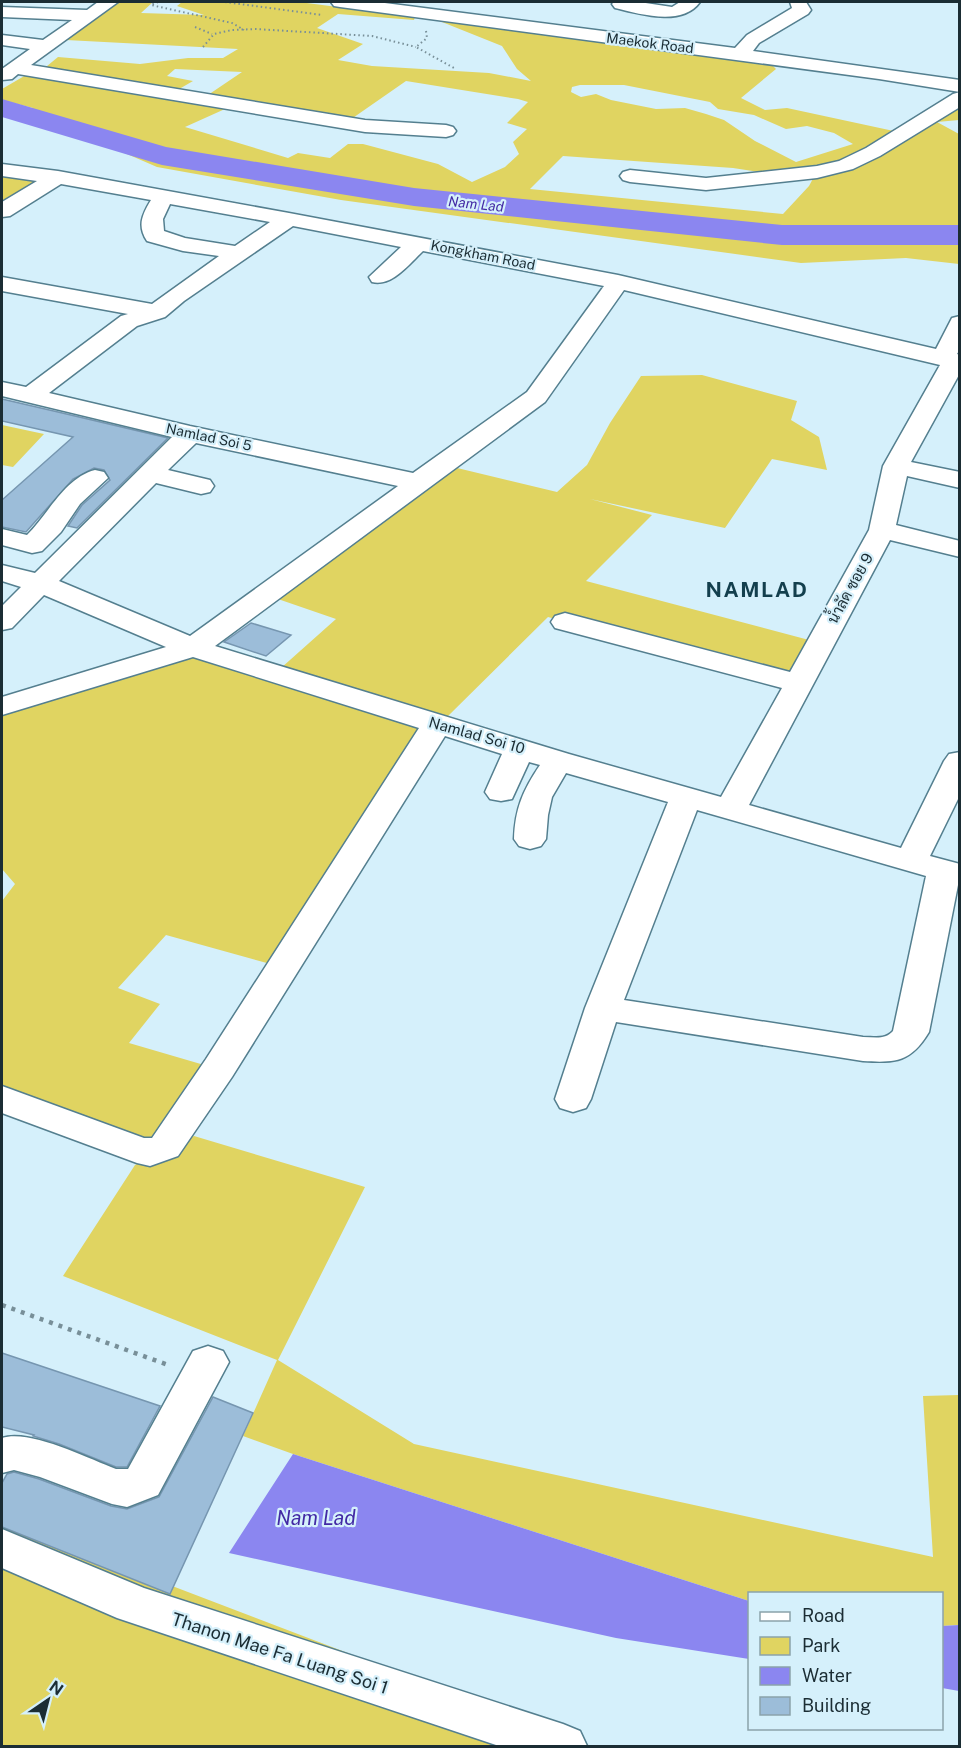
<svg xmlns="http://www.w3.org/2000/svg" width="961" height="1748" font-family="'Public Sans',Sarabun,sans-serif">
<style>
.green{fill:#e0d461;fill-rule:evenodd}
.water{fill:#8b86f0}
.lines{fill:none;stroke-linecap:round;stroke-linejoin:round}
.river{fill:#8b86f0;fill-rule:evenodd}
.building{fill:#9cbdd9;stroke:#7696b0;stroke-width:1.5}
.minor-casing{stroke:#547f8f;stroke-width:3}
.path-far1{stroke:#788f98;stroke-width:2;stroke-dasharray:1.5 3;stroke-linecap:butt}
.path{stroke:#788f98;stroke-width:4.5;stroke-dasharray:4 6;stroke-linecap:butt}
.minor{fill:#fff;fill-rule:evenodd}
.labels{text-anchor:middle;dominant-baseline:central;stroke-width:4.5;stroke-linejoin:round;paint-order:stroke}
.far-street-label{font-size:14px;fill:#1b2d34;stroke:#d5f0fb}
.far-water-label{font-size:14px;font-style:italic;fill:#4229a4;stroke:#d5f0fb}
.street-label{font-size:15px;fill:#1b2d34;stroke:#d5f0fb}
.near-street-label{font-size:18px;fill:#1b2d34;stroke:#d5f0fb}
.near-water-label{font-size:20px;font-style:italic;fill:#4229a4;stroke:#d5f0fb}
.district-label{font-size:21px;font-weight:bold;letter-spacing:1.5px;fill:#133f4d;stroke:#d5f0fb}
</style>
<rect width="100%" height="100%" fill="#d5f0fb"/>
<path class="green" d="M116,2H153L141,13L204,15L177,6L182,2H299L415,17L414,20L338,14L317,28L363,44L338,60L372,66L489,73L531,81L517,69L502,46L437,20L772,65L776,69L741,98L765,110L787,108L903,133L959,103V120L937,122L959,134V264L906,258L801,263L341,200L157,167L90,138L13,116L33,108L2,100V89L26,75L225,109L185,127L288,158L298,153L330,158L348,144H363L438,164L472,182L505,167L519,154L513,142L527,129L507,123L528,102L518,99L406,81L347,122L205,97L242,72L175,69L167,76L193,81L174,92L41,71L58,57L140,64L188,58H223L238,49L66,40ZM580,85H624L710,102L718,109L754,115L786,129L807,126L834,133L853,144L796,162L755,141L724,120L706,114L685,108L656,109L611,100L596,94L581,97L571,92L572,87ZM563,156L733,168L786,176L816,173L809,186L783,214L530,189Z
M2,177L40,182L13,204L2,202Z
M702,375L797,401L791,420L819,437L827,470L772,459L725,528L590,499L652,515L586,581L809,640L789,681L548,617L445,719L281,668L336,619L275,598L453,467L557,492L587,465L610,423L641,376Z
M2,425L44,434L13,467L2,465Z
M188,654L423,728L274,965L166,935L118,988L160,1004L129,1043L211,1067L157,1144L127,1141L2,1092V901L15,884L2,869V716Z
M194,1136L365,1187L278,1360L414,1444L933,1557L923,1396L959,1395V1625L942,1626V1594H750L749,1601L293,1454L243,1436L277,1360L63,1276L135,1165Z
M2,1521L591,1746H2Z"/>
<path class="water" d="M293,1454L749,1601V1659L616,1638L229,1553Z
M959,1625H960L959,1691L942,1688V1626Z"/>
<g class="lines">
<path class="river" d="M2,99L166,147L414,188L782,225H960V245H782L414,206L162,165L2,117Z"/>
</g>
<path class="building" d="M2,399L58,412L168,438L77,528L68,526L82,505L110,480L104,470L94,468L73,479L26,532L2,527V500L73,437L2,421Z
M251,623L291,635L266,656L224,642Z
M2,1353L160,1406L127,1467H116L59,1444L33,1436L34,1435L2,1427Z
M213,1397L253,1413L170,1594L2,1527V1483L7,1474L14,1472L39,1479L111,1506L127,1509L159,1497Z"/>
<g class="lines">
<g class="minor-casing">
<path id="minor" d="M98,2H118L31,65L365,120L446,125L453,127L456,131L453,135L446,137L365,132L18,74L12,79L2,80V69L30,49L2,45V35L43,40L72,20L2,17V7L87,10Z
M331,2H377L735,48L747,35L792,8L790,2H806L811,10L808,14L759,43L753,51L960,80V92L879,79L340,7L334,6Z
M614,2H639L672,7L680,2H700C682,27 640,14 615,8L612,4Z
M960,92V107L880,156L853,169L817,178L706,190L630,182L623,180L620,176L623,172L630,170L706,178L817,166L839,161L866,148L953,94Z
M2,164L58,171L289,213L618,275L936,349L952,318L960,316V349L957,354L960,355V373L911,462L960,472V488L907,476L896,525L960,541V557L890,540L749,805L901,848L944,761L949,754L960,752V795L930,856L960,864V885H958L929,1032C911,1062 896,1063 863,1061L616,1022L591,1099L586,1108L573,1112L560,1108L555,1099L585,1008L668,802L566,773L552,797L548,815L546,839L541,846L530,849L519,846L514,839C515,809 523,790 540,765L529,762L512,799L501,801L490,799L485,792L502,754L445,736L232,1077L178,1156L150,1166L137,1163L2,1113V1086L144,1138H152L206,1059L419,728L193,657L2,715V697L166,647L44,595L12,628L2,630V606L21,587L2,581V565L35,573L172,437L2,396V382L26,387L121,316L128,314L2,291V277L152,304L219,256L183,251L147,241C137,226 142,215 151,200L61,184L10,216L2,217V202L37,181L2,176ZM170,204L270,222L235,246L185,238L164,231L163,219ZM293,226L401,247L369,277L372,282C392,287 409,264 423,251L604,286L527,392L413,473L190,426L49,393L137,326L165,317L184,301ZM624,290L940,365L883,466L869,530L790,672L565,613L555,616L551,622L555,628L782,688L721,797L569,754L215,646L545,402ZM196,443L398,486L190,636L59,581L156,483L201,494L210,492L214,486L210,480L168,470ZM697,810L926,876L893,1031C885,1040 875,1037 863,1037L624,1000Z
M95,470L104,472L108,478L80,504L61,532L42,551L32,553L2,545V529L27,535C48,515 64,478 95,470Z
M208,1346L223,1351L229,1362L158,1495L127,1507L112,1504L40,1477L14,1470L2,1473V1438C30,1429 87,1458 116,1469H128L193,1351Z
M2,1529L144,1588L563,1724L580,1731L587,1746H499L117,1618L2,1568Z"/>
</g>
<path class="path-far1" d="M158,2L151,5L232,23L244,30
M213,2H224
M225,2L322,15
M195,27L212,34
M426,31L427,38L416,47L454,68
M203,47L214,34L232,30L255,29L372,36L416,47"/>
<path class="path" d="M2,1305L171,1366"/>
<use href="#minor" class="minor"/>
</g>
<g class="labels">
<g class="far-street-label">
<text transform="translate(650 43) rotate(7)">Maekok Road</text>
<text transform="translate(483 255) rotate(11)">Kongkham Road</text>
<text transform="translate(209 437) rotate(12)">Namlad Soi 5</text>
</g>
<g class="far-water-label">
<text transform="translate(476 204) rotate(6)">Nam Lad</text>
</g>
<g class="street-label">
<text transform="translate(850 588) rotate(-61)">น้ำลัด ซอย 9</text>
<text transform="translate(477 735) rotate(16)">Namlad Soi 10</text>
</g>
<g class="near-street-label">
<text transform="translate(280 1653) rotate(18)">Thanon Mae Fa Luang Soi 1</text>
</g>
<g class="near-water-label">
<text x="316" y="1518">Nam Lad</text>
</g>
<g class="district-label">
<text x="757" y="589">NAMLAD</text>
</g>
</g>
<rect width="961" height="1748" fill="none" stroke="#1b2d34" stroke-width="6"/>
<rect x="748" y="1592" width="195" height="138" fill="#d5f0fb" stroke="#8ba2ab" stroke-width="1.5"/>
<rect x="760" y="1612" width="30" height="9" fill="#ffffff" stroke="#8ba2ab" stroke-width="1.5"/>
<text x="802" y="1622" font-size="18" fill="#1b2d34">Road</text>
<rect x="760" y="1637" width="30" height="18" fill="#e0d461" stroke="#8ba2ab" stroke-width="1.5"/>
<text x="802" y="1652" font-size="18" fill="#1b2d34">Park</text>
<rect x="760" y="1667" width="30" height="18" fill="#8b86f0" stroke="#8ba2ab" stroke-width="1.5"/>
<text x="802" y="1682" font-size="18" fill="#1b2d34">Water</text>
<rect x="760" y="1697" width="30" height="18" fill="#9cbdd9" stroke="#8ba2ab" stroke-width="1.5"/>
<text x="802" y="1712" font-size="18" fill="#1b2d34">Building</text>
<g transform="translate(48 1700) rotate(35)" stroke="#d5f0fb" stroke-width="4.5" paint-order="stroke">
<path d="M0-4.5L10 22L0 15L-10 22Z" fill="#1b2d34"/>
<text y="-9" font-size="16" font-weight="bold" text-anchor="middle" fill="#1b2d34">N</text>
</g>
</svg>
